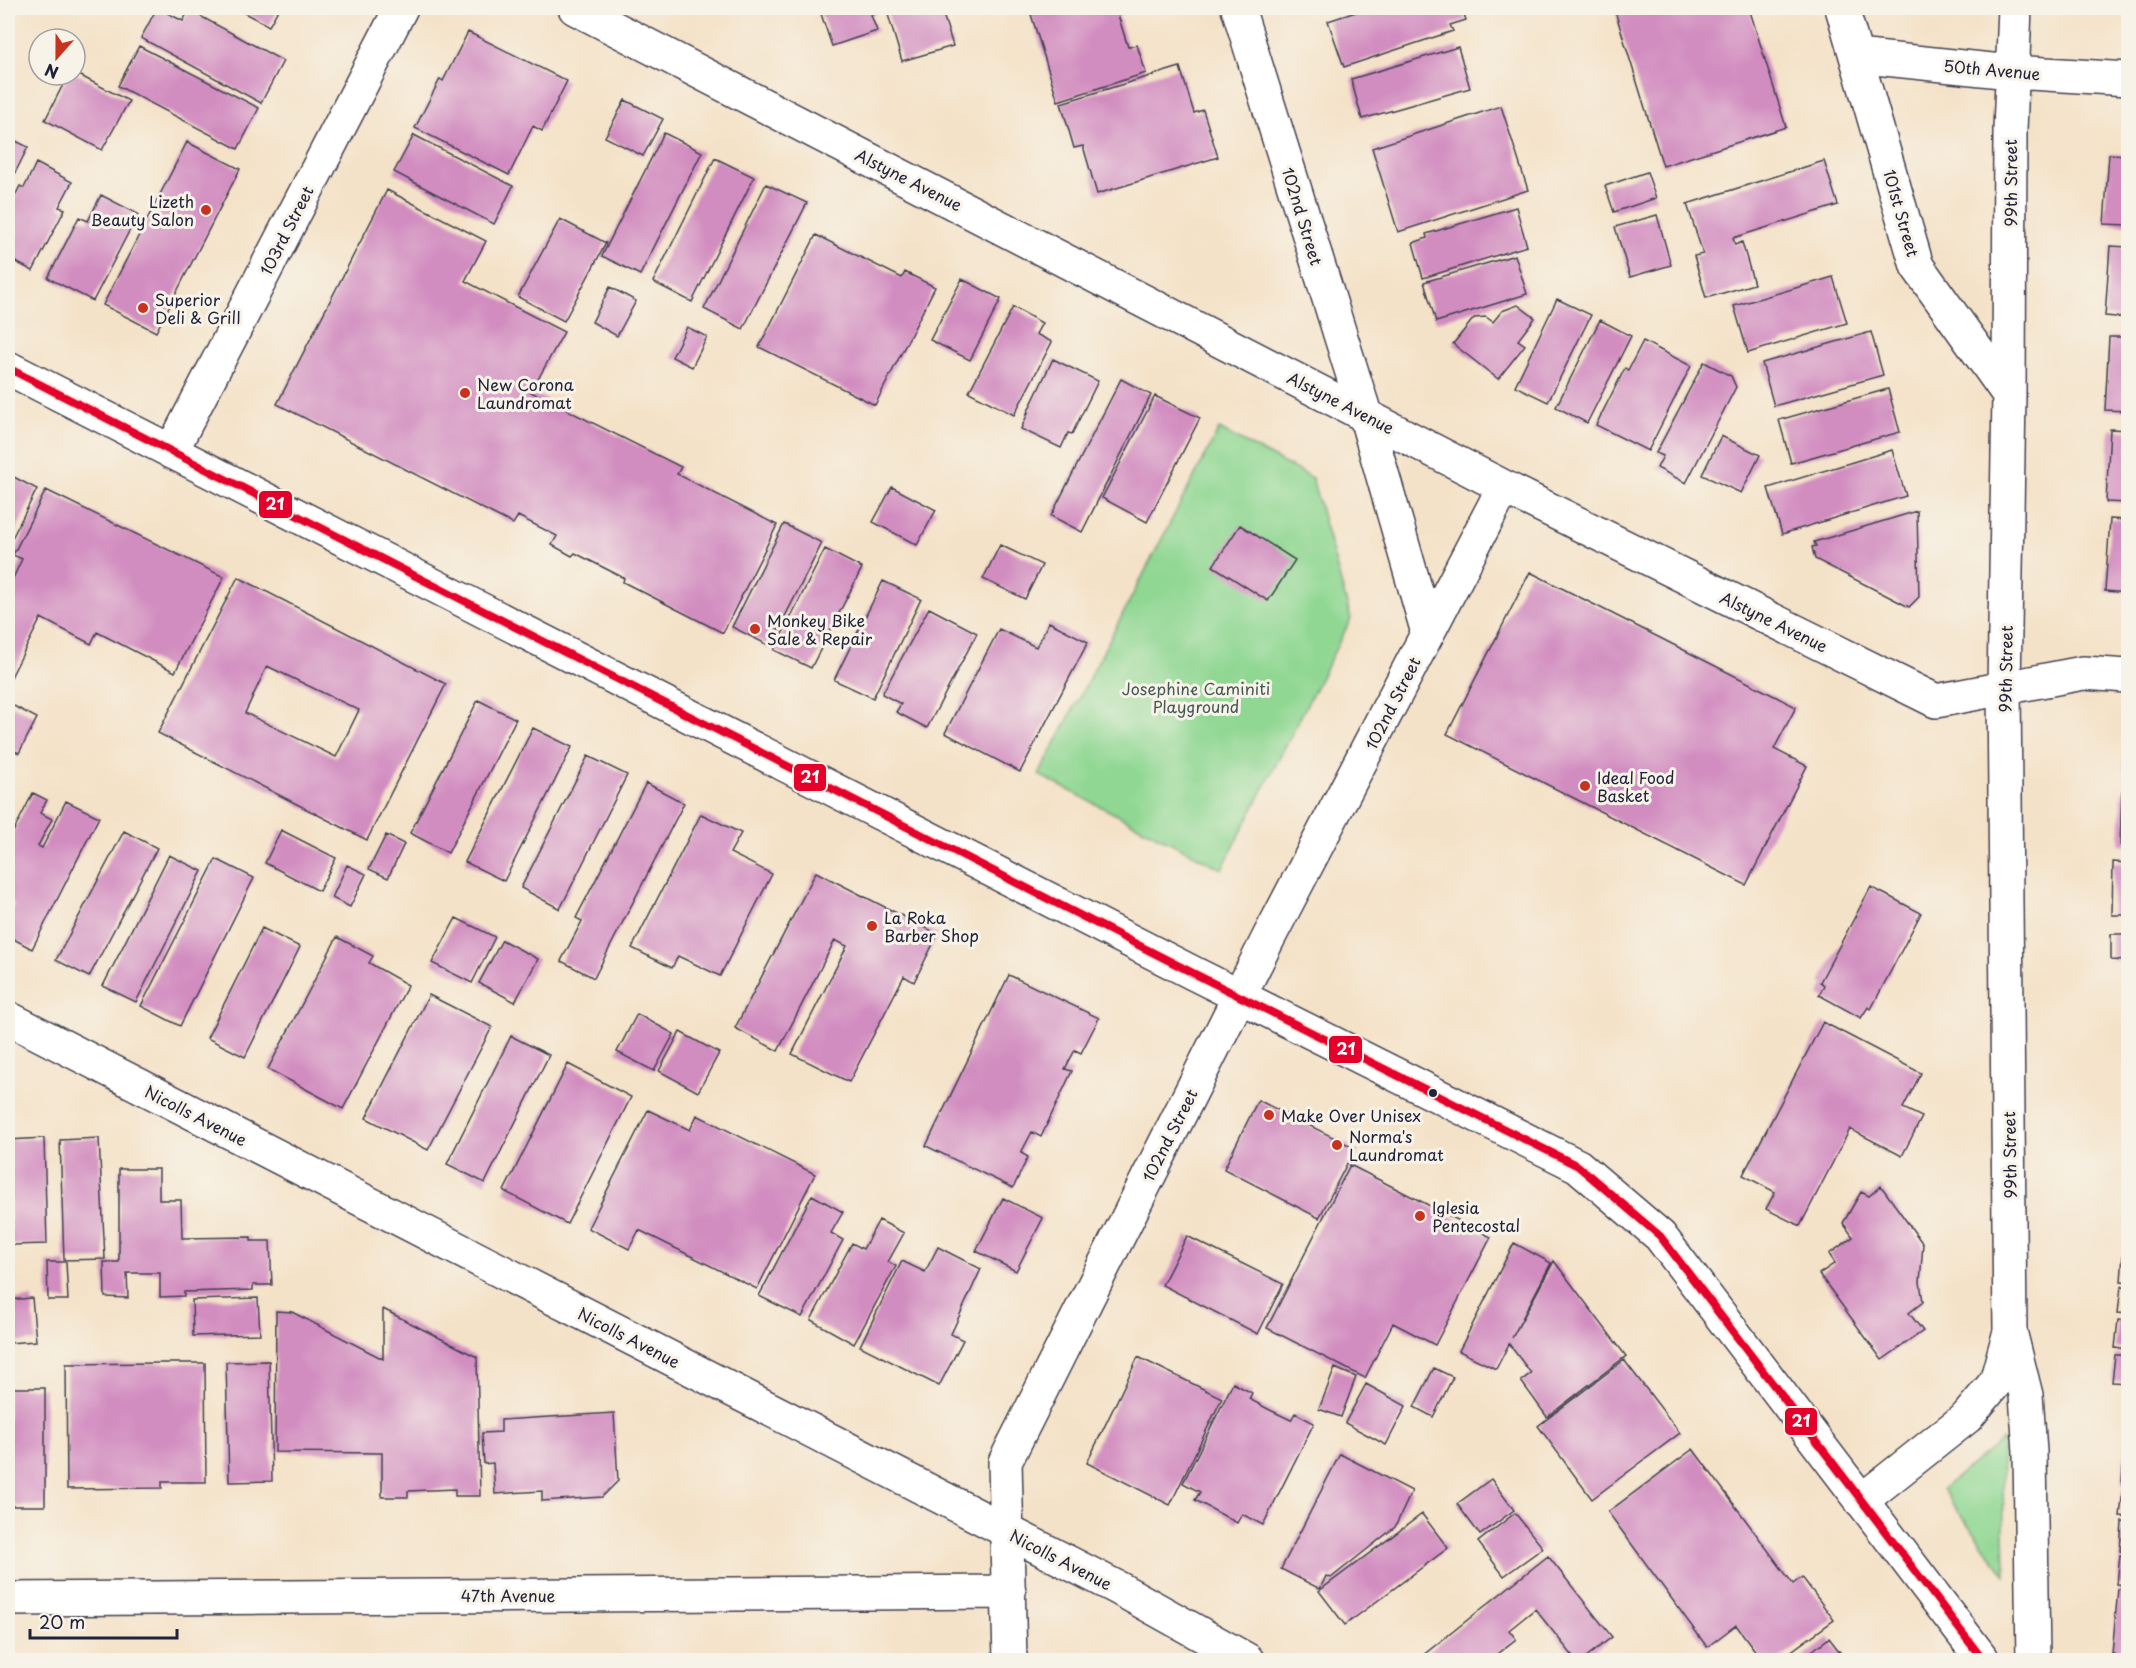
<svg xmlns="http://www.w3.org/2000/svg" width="2136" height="1668" font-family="'Playpen Sans',sans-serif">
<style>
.green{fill:#8fd792;stroke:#587c66;stroke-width:1.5}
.building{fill:#d18cc0;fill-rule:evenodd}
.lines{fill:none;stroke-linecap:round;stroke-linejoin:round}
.street-casing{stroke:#423f50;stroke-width:36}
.street{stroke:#fff;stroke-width:33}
.bus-1-casing{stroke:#f7f3e8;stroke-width:12}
.bus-1{stroke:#e4002b;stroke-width:8}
.poi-dot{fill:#c8321e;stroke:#f7f3e8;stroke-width:2}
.bus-dot{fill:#22223b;stroke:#f7f3e8;stroke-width:2}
.labels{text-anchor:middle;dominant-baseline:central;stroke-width:6;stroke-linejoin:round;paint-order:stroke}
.street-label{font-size:16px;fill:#22223b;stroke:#f7f3e8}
.poi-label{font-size:16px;fill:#22223b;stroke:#f7f3e8;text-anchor:start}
.park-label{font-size:16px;fill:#435855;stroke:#f7f3e8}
.line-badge{stroke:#f7f3e8;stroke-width:2}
.badge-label{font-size:16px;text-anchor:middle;font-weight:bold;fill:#fff}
</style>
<rect width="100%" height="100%" fill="#f7f3e8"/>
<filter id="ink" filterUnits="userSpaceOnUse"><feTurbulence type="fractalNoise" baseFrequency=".0167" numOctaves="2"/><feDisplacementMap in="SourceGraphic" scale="12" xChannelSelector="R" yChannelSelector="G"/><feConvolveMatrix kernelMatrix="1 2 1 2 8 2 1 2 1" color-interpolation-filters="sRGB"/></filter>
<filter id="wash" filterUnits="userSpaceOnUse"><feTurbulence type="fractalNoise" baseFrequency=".008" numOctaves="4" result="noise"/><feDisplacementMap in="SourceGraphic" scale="24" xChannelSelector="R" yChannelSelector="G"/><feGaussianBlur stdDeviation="1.35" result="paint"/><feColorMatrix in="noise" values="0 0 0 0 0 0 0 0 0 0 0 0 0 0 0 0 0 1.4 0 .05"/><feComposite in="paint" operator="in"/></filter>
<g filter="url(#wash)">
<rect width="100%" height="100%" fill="#f4e2c8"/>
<path class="green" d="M1219,429L1312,478L1351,619L1222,869L1039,775Z
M2002,1440L2005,1575L1942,1489Z"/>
<g id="blocks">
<path class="building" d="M157,8L183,21L189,10L283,61L261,103L141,38Z
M235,8H279L269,26Z
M819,8H875L877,13L871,15L877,31L832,46Z
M886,8H941L953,46L902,61Z
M1029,8H1121L1123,13L1118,15L1128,47L1137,45L1146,73L1058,101Z
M1368,8H1462L1466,20L1450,25L1453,31L1344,67L1328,21Z
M1614,8H1749L1786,127L1663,166Z
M468,32L567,81L542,131L533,126L509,175L415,128L440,79L443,81Z
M139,46L259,108L238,149L118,86Z
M1458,47L1470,88L1362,119L1351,79Z
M1180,67L1194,113L1203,110L1218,157L1097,194L1083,146L1074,148L1061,103Z
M75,73L129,101L102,150L45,120L68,75H75Z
M625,100L663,119L643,156L605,137Z
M1501,106L1528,190L1398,232L1372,148Z
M664,133L702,152L640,275L602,256Z
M414,135L513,186L494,224L394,172Z
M8,137L28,147L8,187Z
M187,142L240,169L156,332L103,305Z
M2109,154L2128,155V225L2104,224Z
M715,158L754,177L692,302L653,282Z
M1824,161L1838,205L1733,238L1735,245L1742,242L1754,284L1706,298L1694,256L1703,254L1687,204Z
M36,163L72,182L59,207L65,209L33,271L8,258V210L20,186L24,188Z
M1647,172L1656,198L1614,212L1605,186Z
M766,184L807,203L743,329L704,309Z
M387,190L486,241L465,281L564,332L531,392L681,467L677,474L777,525L723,633L623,582L624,578L575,553L572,556L552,545L557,536L518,516L513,524L277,404Z
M101,195L138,214L93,301L48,278L79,217L88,221Z
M1516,207L1527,246L1423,278L1413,243L1427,238L1426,234Z
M1657,215L1671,265L1630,277L1615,227Z
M560,219L606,243L564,321L518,297Z
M816,235L902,278L905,272L935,287L875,405L759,347Z
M2110,246L2128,247V318L2105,316Z
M1515,255L1527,294L1436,322L1424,282Z
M1833,277L1847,323L1748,353L1734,306Z
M962,279L1001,299L970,360L930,340Z
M610,287L636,301L617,336L592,322Z
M1557,299L1591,315L1548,402L1515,386Z
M1518,305L1535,318L1518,340L1525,345L1498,379L1453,344L1474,318L1486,317L1493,322L1502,311Z
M1013,307L1042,323L1036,334L1052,342L1014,415L969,392Z
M1600,320L1631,336L1587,423L1556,407Z
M687,327L707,337L692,367L672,357Z
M1871,332L1883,375L1774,406L1762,363Z
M2109,337H2128V411L2105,410Z
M1643,341L1691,366L1648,451L1596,425L1625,368L1628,370Z
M1053,359L1098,381L1072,434L1068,433L1061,448L1021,429L1028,413H1027Z
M1704,362L1731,376L1736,387L1686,483L1657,468L1663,456L1656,453Z
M1121,379L1151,395L1082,532L1051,516Z
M1888,389L1900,432L1791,463L1779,420Z
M1155,396L1200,418L1147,522L1102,498Z
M2110,429L2128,430V503L2106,502Z
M1721,436L1760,455L1741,493L1702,475Z
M1892,450L1906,496L1782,534L1768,488Z
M8,474L37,489L8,546Z
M892,487L936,510L917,545L873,522Z
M46,490L224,577L175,672L97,632L91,644L41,618L8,683V589L22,559L13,555Z
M1917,511L1919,597L1909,607L1815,559L1812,547L1816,546L1814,542Z
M2110,519L2128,520V593L2105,591Z
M784,524L822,543L770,646L732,627Z
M1240,525L1295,560L1268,601L1213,566Z
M1000,545L1042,565L1025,599L983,579Z
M825,549L862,568L811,668L774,650Z
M1530,572L1796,707L1774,749L1807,766L1746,885L1447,734Z
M238,577L446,684L367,840L158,733ZM267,666L359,710L336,757L245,713Z
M883,581L921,599L873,698L834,680Z
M929,608L977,633L927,728L896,712L901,704L882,694Z
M1049,622L1088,642L1020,772L945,733L999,629L1036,647Z
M478,700L516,719L448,853L410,833Z
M8,703L37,718L19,753L8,748Z
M533,728L572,747L504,881L465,862Z
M2124,739H2128V771H2123Z
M588,756L627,775L560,909L521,888Z
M646,783L684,803L594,978L561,961L582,921L576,918Z
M2122,791L2128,792V845H2120Z
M33,793L47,800L40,813L52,819L38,846L42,848L66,801L99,817L32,949L8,936V917L14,904L8,901V829L13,832Z
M701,814L741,833L730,853L772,874L720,976L678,956L672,968L632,948Z
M281,830L336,858L319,891L265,863Z
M124,831L157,848L89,977L56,960Z
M386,835L404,844L388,878L369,869Z
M169,855L202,871L136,1002L103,986Z
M216,859L254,878L180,1026L141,1006Z
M2113,862L2128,863V915H2112Z
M347,865L366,874L350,907L332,898Z
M816,872L938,934L914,982L904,976L849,1082L792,1054L847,946L835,940L778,1051L735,1028Z
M1871,887L1921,913L1871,1009L1868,1007L1861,1018L1819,995L1824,985L1820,982Z
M456,918L495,937L472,983L432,963Z
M262,928L300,947L245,1057L207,1038Z
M2111,934H2128V961L2111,960Z
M337,937L373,956L369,963L408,985L343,1109L268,1069Z
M502,940L538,959L515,1002L479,983Z
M1009,975L1099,1018L1081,1053L1075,1050L1065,1069L1072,1071L1041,1137L1032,1132L1021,1153L1028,1157L1013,1188L926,1146Z
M429,995L492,1027L428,1150L366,1118Z
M637,1014L674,1034L654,1071L617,1052Z
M1823,1022L1921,1073L1903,1108L1922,1117L1902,1156L1850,1129L1800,1226L1766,1209L1775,1192L1743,1175Z
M680,1032L719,1053L698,1092L659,1071Z
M511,1036L549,1055L485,1183L447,1164Z
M568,1064L631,1097L567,1224L504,1191Z
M1258,1100L1355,1148L1319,1218L1224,1169Z
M648,1110L690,1130L697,1115L815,1174L757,1289L639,1230L629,1249L588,1228Z
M44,1138L47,1244L11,1245L8,1140Z
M99,1138L105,1259L64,1260L60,1140Z
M1350,1165L1491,1237L1435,1345L1393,1323L1365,1378L1267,1328Z
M119,1169H159V1200H181L182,1238L251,1237V1241H270L272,1285H253V1290L184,1292V1296L160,1297V1273H127L128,1298L105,1297L104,1262H119Z
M1881,1186L1923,1244L1920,1282L1923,1302L1909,1313L1923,1331L1882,1360L1819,1274L1835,1263L1829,1254L1853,1237L1843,1223L1861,1192L1869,1196Z
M812,1195L843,1212L831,1233L843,1240L802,1317L759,1296Z
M1003,1198L1043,1218L1016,1271L976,1251Z
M2127,1215H2128V1246H2124Z
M879,1220L904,1233L888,1262L896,1266L854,1344L811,1320L852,1243L863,1249Z
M1187,1236L1283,1284L1258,1334L1162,1285Z
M1514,1243L1551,1263L1512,1338L1554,1261L1626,1356L1547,1417L1521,1381L1531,1373L1509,1344L1496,1369L1459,1351Z
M938,1247L981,1269L951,1334L963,1340L939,1386L860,1346L902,1261L925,1272Z
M8,1252H11L13,1297H8Z
M2123,1255H2128V1282L2121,1281Z
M47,1262H66L68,1300H48Z
M2121,1286L2128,1287V1314L2118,1313Z
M32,1298L36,1341L8,1343V1300Z
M258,1298L260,1334L193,1336L192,1300Z
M383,1309L477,1357L480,1496H455V1489L408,1491V1497H382V1453L275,1452L276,1311L292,1312L383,1359Z
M2118,1320L2128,1321V1350L2115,1348Z
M2115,1355H2128V1383L2112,1382Z
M1138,1357L1222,1398L1170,1505L1087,1463Z
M1624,1360L1680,1433L1592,1499L1538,1426Z
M269,1361L272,1481L229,1482L226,1362Z
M161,1363H205L206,1482H162V1488L67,1489L66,1364Z
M1335,1368L1356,1377L1341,1417L1319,1409Z
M1434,1368L1453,1377L1433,1417L1414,1407Z
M1233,1383L1252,1393L1249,1399L1270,1410L1291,1420L1295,1413L1314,1423L1263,1525L1242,1514L1237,1523L1195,1500L1200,1492L1183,1483Z
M1366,1384L1406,1406L1386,1445L1345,1423Z
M8,1388H45V1506H8Z
M614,1413L618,1481L602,1497L542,1501V1491L495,1494L493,1463L484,1464L482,1433L501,1432V1420Z
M2127,1424H2128V1450H2125Z
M1693,1449L1793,1584L1802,1577L1834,1620L1779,1660H1762L1736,1625L1707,1647L1608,1512Z
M1340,1454L1412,1491L1395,1527L1331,1578L1326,1576L1320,1589L1281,1569Z
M2124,1454H2128V1484H2122Z
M1491,1479L1514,1510L1480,1535L1457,1504Z
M2123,1489H2128V1517L2120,1516Z
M1515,1513L1543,1548L1504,1576L1478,1542Z
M1422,1514L1448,1548L1345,1625L1319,1591Z
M2122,1521L2128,1522V1552L2120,1551Z
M2120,1555L2128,1556V1585L2117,1584Z
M1548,1556L1612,1637L1582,1660H1576L1535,1609L1509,1630L1516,1639L1489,1660H1417Z
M2118,1589L2128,1591V1660H2113L2114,1654H2112Z
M1829,1638L1846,1660H1800Z"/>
</g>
</g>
<g filter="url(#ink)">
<use href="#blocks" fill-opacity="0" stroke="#423f50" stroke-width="1.5"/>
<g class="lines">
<g class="street-casing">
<path id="street" d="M575,8L1504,487L1936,701L2083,673L2128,676
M1238,8L1365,414L1428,633
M1842,8L1917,266L2009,395
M2015,8L2010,130L2009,395L2004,688L2010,1331L2026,1395L2030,1452L2033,1660
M1856,56L2011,72L2128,79
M8,368L1193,973L1578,1166L1660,1236L1983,1660
M171,452L401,8
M8,1018L1118,1588L1247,1660
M1861,1501L1967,1417L1996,1382L2009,1335
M8,1599L1009,1592
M1010,1660L1005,1462L1269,937L1504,487"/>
</g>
<use href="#street" class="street"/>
<g class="bus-1-casing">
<path id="bus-1" d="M8,368L1193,973L1578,1166L1660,1236L1983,1660"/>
</g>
<use href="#bus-1" class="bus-1"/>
</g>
</g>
<g class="poi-dot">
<circle cx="206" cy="210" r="6"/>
<circle cx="143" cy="308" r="6"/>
<circle cx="465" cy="393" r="6"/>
<circle cx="755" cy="629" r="6"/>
<circle cx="1585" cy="786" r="6"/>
<circle cx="872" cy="926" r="6"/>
<circle cx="1269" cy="1115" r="6"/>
<circle cx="1337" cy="1145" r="6"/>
<circle cx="1420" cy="1216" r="6"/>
</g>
<circle class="bus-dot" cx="1433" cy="1093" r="5"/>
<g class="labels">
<g class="street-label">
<text transform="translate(1992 69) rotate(5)">50th Avenue</text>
<text transform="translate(909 179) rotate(27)">Alstyne Avenue</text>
<text transform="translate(2010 183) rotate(-90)">99th Street</text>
<text transform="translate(1902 213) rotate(74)">101st Street</text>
<text transform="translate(1303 216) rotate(73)">102nd Street</text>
<text transform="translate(286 230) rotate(-63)">103rd Street</text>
<text transform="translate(1341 402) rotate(27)">Alstyne Avenue</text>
<text transform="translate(1774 621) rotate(26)">Alstyne Avenue</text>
<text transform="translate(2005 669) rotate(-89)">99th Street</text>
<text transform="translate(1392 703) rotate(-63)">102nd Street</text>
<text transform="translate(196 1115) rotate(27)">Nicolls Avenue</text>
<text transform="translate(1169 1135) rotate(-63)">102nd Street</text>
<text transform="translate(2009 1155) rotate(-91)">99th Street</text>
<text transform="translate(629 1337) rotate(27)">Nicolls Avenue</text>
<text transform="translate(1061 1559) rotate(27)">Nicolls Avenue</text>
<text x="508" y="1595">47th Avenue</text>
</g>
<g class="poi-label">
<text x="194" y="201" text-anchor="end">Lizeth<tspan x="194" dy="18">Beauty Salon</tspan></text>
<text x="155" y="299">Superior<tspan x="155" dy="18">Deli &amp; Grill</tspan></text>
<text x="477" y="384">New Corona<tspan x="477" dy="18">Laundromat</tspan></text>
<text x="767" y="620">Monkey Bike<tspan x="767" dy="18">Sale &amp; Repair</tspan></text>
<text x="1597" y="777">Ideal Food<tspan x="1597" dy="18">Basket</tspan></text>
<text x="884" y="917">La Roka<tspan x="884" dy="18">Barber Shop</tspan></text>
<text x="1281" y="1115">Make Over Unisex</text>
<text x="1349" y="1136">Norma's<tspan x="1349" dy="18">Laundromat</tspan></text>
<text x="1432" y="1207">Iglesia<tspan x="1432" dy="18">Pentecostal</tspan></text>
</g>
<g class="park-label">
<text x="1196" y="688">Josephine Caminiti<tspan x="1196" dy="18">Playground</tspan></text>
</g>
</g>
<g class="line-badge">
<rect x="258" y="490" width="35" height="29" rx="6" fill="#e4002b"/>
<rect x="793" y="763" width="34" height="29" rx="6" fill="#e4002b"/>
<rect x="1328" y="1035" width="35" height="29" rx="6" fill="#e4002b"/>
<rect x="1784" y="1407" width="34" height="29" rx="6" fill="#e4002b"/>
</g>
<g class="badge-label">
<text x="275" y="510">21</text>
<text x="810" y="783">21</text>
<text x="1346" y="1055">21</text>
<text x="1801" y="1427">21</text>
</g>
<rect width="2136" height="1668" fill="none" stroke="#f7f3e8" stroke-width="30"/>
<g transform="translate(57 57) rotate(201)"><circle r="28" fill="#f7f3e8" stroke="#a29fa3" stroke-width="1.5"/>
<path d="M0-4.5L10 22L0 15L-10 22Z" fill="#c8321e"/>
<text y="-9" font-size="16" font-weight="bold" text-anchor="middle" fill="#22223b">N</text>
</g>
<path d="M30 1629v9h147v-9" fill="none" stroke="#22223b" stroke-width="3"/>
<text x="39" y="1629" font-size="18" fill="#22223b" stroke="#f7f3e8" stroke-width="4.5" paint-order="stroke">20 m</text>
</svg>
